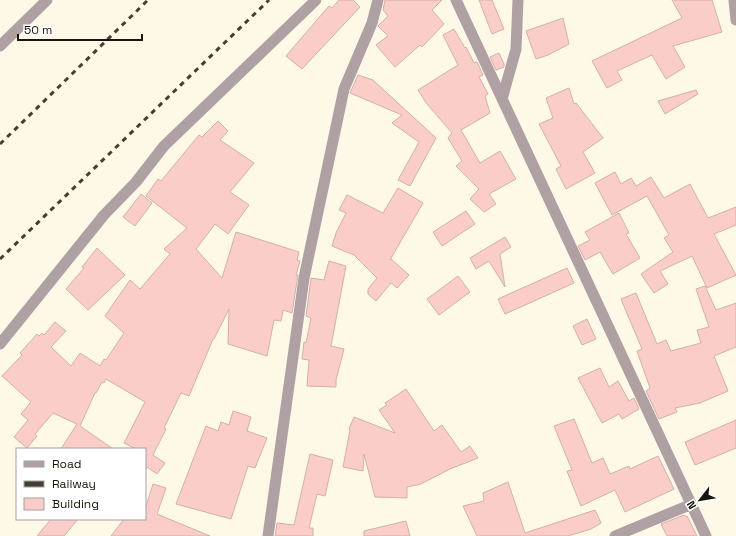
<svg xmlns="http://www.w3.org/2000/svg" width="736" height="536" font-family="'Space Grotesk',sans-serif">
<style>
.building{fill:#facdc9;stroke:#d4afac}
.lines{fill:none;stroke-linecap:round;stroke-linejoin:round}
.minor{stroke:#afa0a3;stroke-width:11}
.rail{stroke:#433f33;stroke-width:3;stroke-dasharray:5 5;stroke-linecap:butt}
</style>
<rect width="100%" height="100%" fill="#fef9e6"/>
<path class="building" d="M339,0H353L360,7L302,69L286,56L329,6L332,8Z
M385,0H442L432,10L444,24L422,47L420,45L395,67L376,45L388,36L378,26L388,16L383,10Z
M479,0H492L504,29L492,34Z
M672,0H712L722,32L673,46L685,67L666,79L652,55L617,71L622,80L607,88L592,61L682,18Z
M563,18L569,44L548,55L536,59L526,31Z
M454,29L465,48L466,47L474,63L477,62L483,75L479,77L488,94L485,96L490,113L461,130L480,163L500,151L516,179L489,194L496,204L484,212L470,199L479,189L456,166L462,161L448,138L452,133L427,104L418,90L458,65L443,35Z
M499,53L504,64V67L496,70L490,57Z
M358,75L373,80L436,138L410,186L398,180L419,142L392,123L402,115L350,93Z
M569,88L574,104L576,103L603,138L583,152L595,173L566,189L556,169L561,166L539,124L553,118L546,98Z
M696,90L698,94L665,114L658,101Z
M218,121L228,131L220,140L254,163L230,192L249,205L228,234L215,224L196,249L222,278L236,232L299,252L297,260L300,261L296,275H298L292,313L283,310L281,321L274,320L267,356L228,344L229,309L214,339H213L189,396L181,393L164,428L166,429L153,455L165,463L157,474L147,467L145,471V449H136L124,443L145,402L106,379L104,383L102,382L96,393H95L80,426L113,449H61L77,424L53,413L35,434L37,436L27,448L14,437L28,420L21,414L31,402L2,376L22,355L20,353L37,334L39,336L42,333L44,335L55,322L66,331L51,347L71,366L80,353L100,366L104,359L106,360L124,333L105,316L130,280L140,289L170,254L164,249L187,228L146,196L158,179L161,181L199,135L202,137Z
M615,172L621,184L631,178L636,186L651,177L664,198L690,184L708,218L736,207V225L714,234L736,275L707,288L692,256L660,271L668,284L654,293L641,274L673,252L664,238L669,235L647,196L612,215L595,183Z
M398,188L423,203L390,260L391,259L409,275L397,288L391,283L376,301L368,294V289L377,278L354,255L332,246L336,233L346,213L339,210L347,195L383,213Z
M141,194L152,203L135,226L123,217Z
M466,211L475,224L442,246L433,232Z
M619,213L629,233L626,234L640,258L613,274L600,252L585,260L578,246L590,240L585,232Z
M505,237L511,247L500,254L505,287L489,261L476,269L470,258Z
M97,248L125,275L88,310L66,289L84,268L82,267Z
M329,261L346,266L331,346L344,349L336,380V387L307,386L309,360L302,359L304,342L306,343L311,318L306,316L311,279V278L324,280Z
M567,268L574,283L505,314L498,299Z
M458,276L470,292L439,315L427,299Z
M705,286L716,310L736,303V347L714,356L728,391L700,403L675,408L677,412L659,419L646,391L650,388L637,351L642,349L621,299L636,293L657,344L666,340L671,351L701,343L697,330L709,327L696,289Z
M587,319L596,339L582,345L573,326Z
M600,368L609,387L618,381L629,401L634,398L639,409L622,419L619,414L602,423L578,378Z
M406,389L434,431L442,425L461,452L470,446L478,458L450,469L421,484L407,487V498L375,497L364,454L363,471L343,467L350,430L349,429L354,417L395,433L379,410L387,405L385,403Z
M233,411L251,417L247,431L267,438L255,468L248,466L231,519L176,504L206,426L218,431L221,422L229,425Z
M574,419L592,463L603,458L610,474L629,466L630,469L658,456L674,489L625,512L615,490L581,506L567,471L572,470L554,426Z
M736,420V448L695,465L685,442Z
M310,454L333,460L325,496L317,494L309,528H313V536H275L277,523L294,525Z
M508,482L525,533L595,510L601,523L591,529L568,536H477L463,506L484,501L483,493Z
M153,484L166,488L157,514L210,536H111L124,519H145V509Z
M684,515L685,516H687L697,536H667L661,524Z
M51,519H78L64,536H37Z
M406,521L410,536H364V531Z"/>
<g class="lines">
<path class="minor" d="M456,0L706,536
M734,0L736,20
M0,46L47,0
M502,99L516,49L518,0
M0,344L104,215L136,182L164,146L316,0
M268,536L304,278L344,89L372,23L378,0
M615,536L692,504"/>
<path class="rail" d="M0,144L148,0
M0,259L269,0"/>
</g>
<rect x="16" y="448" width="130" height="72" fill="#ffffff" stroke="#a3a19d"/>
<rect x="24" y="461" width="20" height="6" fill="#afa0a3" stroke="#a3a19d"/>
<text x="52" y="468" font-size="12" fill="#18150a">Road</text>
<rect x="24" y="481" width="20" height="6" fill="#433f33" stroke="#a3a19d"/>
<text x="52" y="488" font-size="12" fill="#18150a">Railway</text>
<rect x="24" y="498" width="20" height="12" fill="#facdc9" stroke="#a3a19d"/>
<text x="52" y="508" font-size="12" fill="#18150a">Building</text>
<g transform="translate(700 500) rotate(239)" stroke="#ffffff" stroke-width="3" paint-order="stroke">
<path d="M0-3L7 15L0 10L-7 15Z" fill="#18150a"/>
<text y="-6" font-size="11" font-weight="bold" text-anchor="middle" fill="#18150a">N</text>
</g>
<path d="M18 34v6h124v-6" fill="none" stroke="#18150a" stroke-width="2"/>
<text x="24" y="34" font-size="12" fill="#18150a" stroke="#ffffff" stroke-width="3" paint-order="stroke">50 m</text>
</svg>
